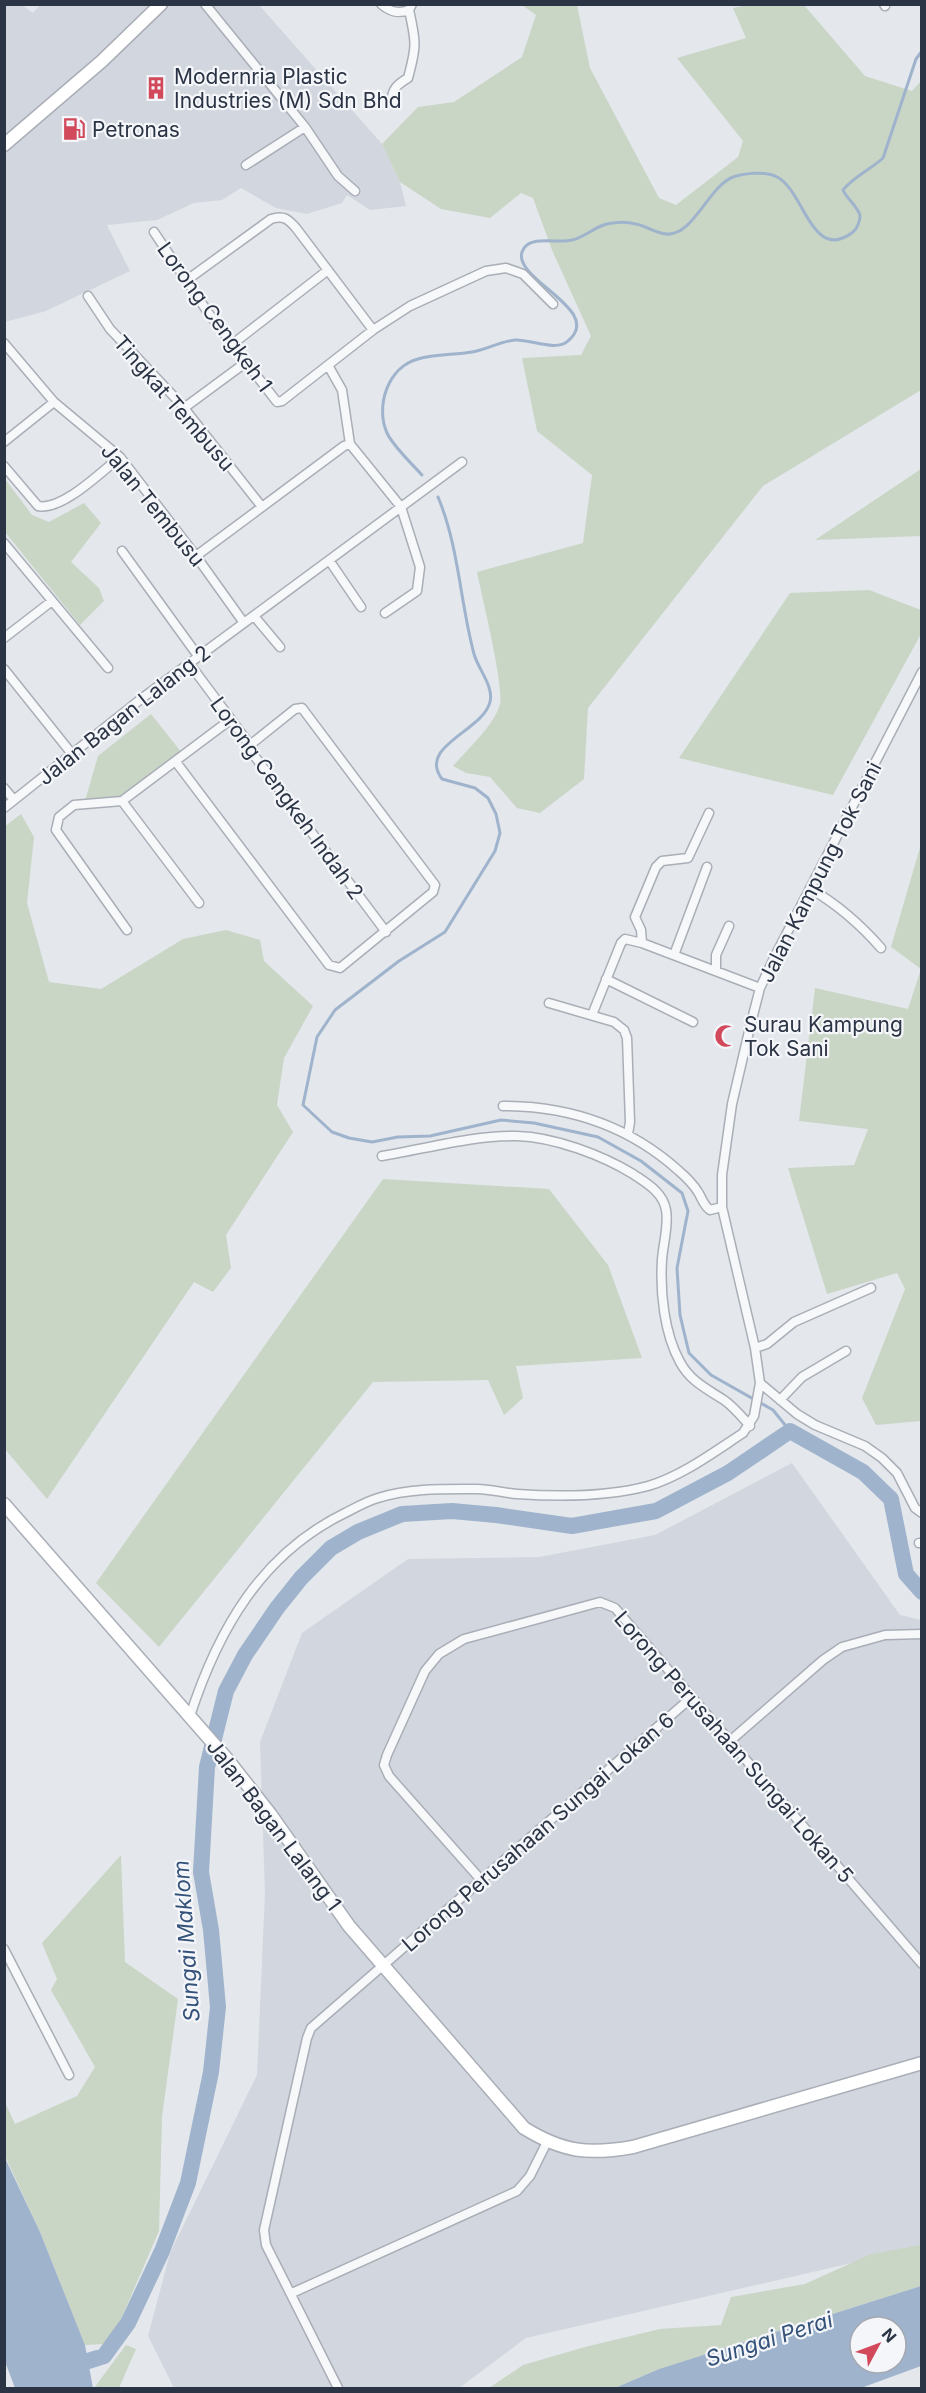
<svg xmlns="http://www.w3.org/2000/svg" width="926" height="2393" font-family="Inter,sans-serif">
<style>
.built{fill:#d2d6de}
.green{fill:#c9d6c5}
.water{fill:#9fb4cc;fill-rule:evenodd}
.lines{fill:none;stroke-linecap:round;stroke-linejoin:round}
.stream{stroke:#9fb4cc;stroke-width:3}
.river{stroke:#9fb4cc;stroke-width:16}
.minor-casing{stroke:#a9aeb7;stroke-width:11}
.secondary-casing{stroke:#a9aeb7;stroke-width:15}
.minor{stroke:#f7f8fa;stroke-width:8}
.secondary{stroke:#fff;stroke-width:12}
.labels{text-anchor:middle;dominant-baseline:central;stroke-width:4.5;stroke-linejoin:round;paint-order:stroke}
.poi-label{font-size:21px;fill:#2b3445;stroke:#f4f6f9;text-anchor:start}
.street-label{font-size:21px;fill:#2b3445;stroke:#f4f6f9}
.water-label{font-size:22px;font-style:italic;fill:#34527a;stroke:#f4f6f9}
</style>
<rect width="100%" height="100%" fill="#e4e7ec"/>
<path class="built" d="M41,4L259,5L382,144L400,182L406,206L370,210L347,195L342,203L307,214L276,208L241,188L222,200L194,203L157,220L107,225L130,271L46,311L5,322V5H22L33,13Z
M792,1463L900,1615L921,1620V2247L526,2338L459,2388H174L148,2336L170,2253L257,2075L265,1893L260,1742L302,1633L408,1559L539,1557L655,1535Z"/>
<path class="green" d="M522,5H577L590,68L659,198L676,205L738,157L743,141L677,58L746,38L733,8L747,5H804L865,76L912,91L922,80L921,390L763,486L588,708L584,779L540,813L517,808L490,777L466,773L453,766C467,750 495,724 500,704C504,685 482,597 477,572L583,543L592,475L537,431L522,358L581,355L591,336L552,250L533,198L521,193L490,218L441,209L400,182L382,144L418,107L454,102L522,57L536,15Z
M921,469V536L815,540Z
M5,479L32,515L49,522L84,503L101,523L71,562L99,588L104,601L80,625L5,532Z
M869,590L921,610V634L833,795L679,758L790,593Z
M151,714L182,753L122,798L85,801L98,756Z
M21,814L34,837L27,903L49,982L101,989L183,939L226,930L260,940L264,961L313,1006L284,1058L277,1105L293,1132L226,1235L231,1268L213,1292L194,1282L47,1499L4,1448V827Z
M921,844V1421L876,1425L862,1398L905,1289L897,1273L827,1294L788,1168L854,1165L868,1129L799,1121L815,988L908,1009L921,969L891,947Z
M383,1179L549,1189L608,1265L642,1358L516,1366L523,1398L504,1415L488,1380L373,1382L159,1647L96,1583Z
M121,1855L125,1962L178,1999L162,2117L159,2231L118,2326L104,2344L85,2345L40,2232L5,2156L4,2100L15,2124L77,2096L95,2067L51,1990L57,1979L42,1943Z
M921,2245V2286L659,2369L615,2388H489L523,2365L585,2347L660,2329L721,2325L731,2297L805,2284L871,2254Z
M126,2345L136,2349L119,2388H94Z"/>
<path class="water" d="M4,2156L40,2232L85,2345L93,2388H15L4,2359Z
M921,2286V2366L861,2388H615L659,2369ZM860,2327H896V2363H860Z"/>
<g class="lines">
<path class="stream" d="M422,475C412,464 393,446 387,433C375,406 388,367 418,359C434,354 455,355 472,352C486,350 501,341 515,340C530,339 556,352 568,341C605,310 513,280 522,252C528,234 557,244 572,240C586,237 599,223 613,223C620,222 629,222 636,224C646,226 656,233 666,234C693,237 708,187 733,177C745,173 765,171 777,177C804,190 812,264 853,232C857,229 860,221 860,216C859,208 847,199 843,190C853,177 870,170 883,158L916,59L922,51
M438,497C459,547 460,602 474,654C478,669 494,686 490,702C483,731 417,746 442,779L475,788L488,798L496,814L500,833L495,851L445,932L399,961L335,1010L317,1037L303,1105L332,1132L349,1138L372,1142L398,1137L430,1136L501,1120L534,1123L598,1137L641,1161L682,1193L688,1211L677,1268L680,1315L689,1353L711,1375L773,1410L790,1431"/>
<path class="river" d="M65,2361H88L104,2356L128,2323L162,2251L188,2183L211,2072L218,2007L211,1930L201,1872L207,1767L226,1691L245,1655L277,1608L301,1578L331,1548L358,1532L402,1514L452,1511L496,1515L572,1526L656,1511L728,1473L790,1431L863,1472L891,1499L906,1574L922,1592"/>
<g class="minor-casing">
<path id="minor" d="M205,4L305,127L338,176L355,191
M381,4C390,12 398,14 409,10
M884,4L885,6
M392,102C391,89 398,84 408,78C417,45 416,42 409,10L412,4
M246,165L305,127
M154,232L209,314L277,402L282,401L373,330L410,306L486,271L506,268L523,274L553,304
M187,280L271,219C284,215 288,219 296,228L373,330
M88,296L110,329L180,403L262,507
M239,339L328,270
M4,343L54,402L120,457L196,556L244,623
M329,367L342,390L350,444L401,507L420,567L417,591L385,613
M184,408L245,363
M4,442L54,402
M4,466L38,506C62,511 101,472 120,457
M4,543L108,668
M122,551L198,656
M196,556L344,446L350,444
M329,560L361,607
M254,616L280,647
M4,638L52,601
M189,663L250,745L253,754L386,932
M4,669L72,754
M176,762L329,965L340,968L433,892L435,885L302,708L295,709L250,745
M4,788L14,800
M122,801L199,903
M4,808L141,699L462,462
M811,889C838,905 860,924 881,948
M127,930L56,830L59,817L74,805L122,801L230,720
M642,943L641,930L635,917L656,867L662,861L688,858L709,813
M674,955L707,867
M716,971V955L729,926
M606,979L693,1022
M549,1003L614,1022L624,1030L627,1038L630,1122L628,1134
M592,1015L621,943L625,939L642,943L760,988
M503,1106C570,1106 629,1126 679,1171C686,1177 693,1184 698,1192C702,1198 703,1205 710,1210L722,1207
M382,1156C426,1149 472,1135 517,1136C554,1137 602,1155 633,1174C646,1183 663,1192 666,1210C669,1225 663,1244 662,1260C660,1292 664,1333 680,1362C690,1381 707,1389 724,1400C734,1407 742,1417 750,1426
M755,1348L767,1344L794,1322L871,1288
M760,1383L797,1414L815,1425L865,1446L882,1458L897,1473L915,1508L922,1513
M780,1400L802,1377L846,1351
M919,1543H922
M190,1716C218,1630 261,1554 345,1513C355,1508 367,1501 378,1498C410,1488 444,1489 477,1489C490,1489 504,1493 517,1494C560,1497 606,1497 648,1486C682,1476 714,1452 743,1433L754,1416L760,1383L755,1348L722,1207V1175L732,1104L750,1027L760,988L775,956L922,672
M730,1741L823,1660L842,1647L885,1635L922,1634
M482,1881L389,1776L384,1765L387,1755L425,1671L439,1654L464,1639L600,1602L615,1608L922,1964
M4,1949L69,2075
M292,2293L517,2191L530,2176L547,2142
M338,2388L266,2245L264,2230L307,2038L311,2028L692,1697"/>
</g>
<g class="secondary-casing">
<path id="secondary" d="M4,145L102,61L161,4
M4,1504L227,1759L271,1815L349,1926L524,2128C563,2152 588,2155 633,2147L922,2063"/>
</g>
<use href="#minor" class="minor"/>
<use href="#secondary" class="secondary"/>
</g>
<defs>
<g id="building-bare" transform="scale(1.8)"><path d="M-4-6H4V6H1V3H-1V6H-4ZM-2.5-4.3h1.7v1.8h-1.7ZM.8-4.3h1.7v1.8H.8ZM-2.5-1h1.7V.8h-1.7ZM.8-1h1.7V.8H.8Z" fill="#d1495b" stroke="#f4f6f9" stroke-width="2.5" paint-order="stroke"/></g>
<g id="fuel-bare" transform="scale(1.8)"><path d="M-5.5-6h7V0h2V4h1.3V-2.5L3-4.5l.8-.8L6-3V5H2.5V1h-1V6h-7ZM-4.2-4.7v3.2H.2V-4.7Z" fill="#d1495b" stroke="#f4f6f9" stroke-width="2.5" paint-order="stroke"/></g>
<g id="mosque-bare" transform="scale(1.8)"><path d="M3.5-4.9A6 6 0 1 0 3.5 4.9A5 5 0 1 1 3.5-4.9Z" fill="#d1495b" stroke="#f4f6f9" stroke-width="2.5" paint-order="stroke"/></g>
</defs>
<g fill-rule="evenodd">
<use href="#building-bare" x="156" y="88"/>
<use href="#fuel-bare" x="74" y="129"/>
<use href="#mosque-bare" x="726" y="1036"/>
</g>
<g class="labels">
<g class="poi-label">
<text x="174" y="76">Modernria Plastic<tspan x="174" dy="24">Industries (M) Sdn Bhd</tspan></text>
<text x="92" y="129">Petronas</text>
<text x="744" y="1024">Surau Kampung<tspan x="744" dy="24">Tok Sani</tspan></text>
</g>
<g class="street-label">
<text transform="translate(215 317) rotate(54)">Lorong Cengkeh 1</text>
<text transform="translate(174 403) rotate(49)">Tingkat Tembusu</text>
<text transform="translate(153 505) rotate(51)">Jalan Tembusu</text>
<text transform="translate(124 715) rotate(-38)">Jalan Bagan Lalang 2</text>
<text transform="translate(287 798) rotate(54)">Lorong Cengkeh Indah 2</text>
<text transform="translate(820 872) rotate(-63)">Jalan Kampung Tok Sani</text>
<text transform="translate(734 1747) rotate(49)">Lorong Perusahaan Sungai Lokan 5</text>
<text transform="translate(274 1825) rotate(53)">Jalan Bagan Lalang 1</text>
<text transform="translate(538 1832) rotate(-41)">Lorong Perusahaan Sungai Lokan 6</text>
</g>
<g class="water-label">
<text transform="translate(186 1941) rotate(-94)">Sungai Maklom</text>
<text transform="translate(769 2339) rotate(-18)">Sungai Perai</text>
</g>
</g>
<rect width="926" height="2393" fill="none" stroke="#2b3445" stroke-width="12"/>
<g transform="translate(878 2345) rotate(49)"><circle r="28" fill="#f4f6f9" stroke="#a4a8b1" stroke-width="1.5"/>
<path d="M0-4.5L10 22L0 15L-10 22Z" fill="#d1495b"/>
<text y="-9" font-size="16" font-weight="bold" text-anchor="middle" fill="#2b3445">N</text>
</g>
</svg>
